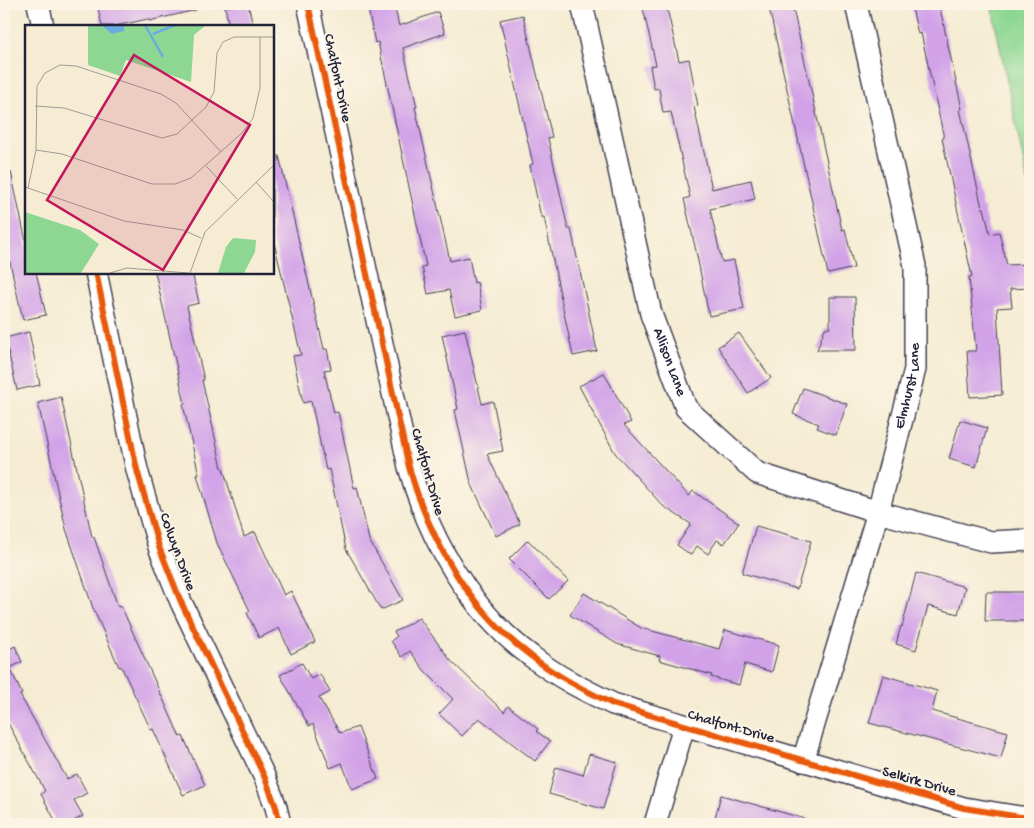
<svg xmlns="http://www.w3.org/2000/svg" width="1034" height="828" font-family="'Gochi Hand',sans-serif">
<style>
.green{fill:#8dd793;stroke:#587c67}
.building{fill:#d1a2e8}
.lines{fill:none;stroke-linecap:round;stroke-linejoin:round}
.minor-casing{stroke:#424052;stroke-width:24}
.minor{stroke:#fff;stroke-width:21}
.cycleway-casing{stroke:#fcf5e5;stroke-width:9}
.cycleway{stroke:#e8590c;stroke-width:6}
.labels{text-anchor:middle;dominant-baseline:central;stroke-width:4;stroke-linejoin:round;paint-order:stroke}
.street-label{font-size:15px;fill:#22223b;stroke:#fcf5e5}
.inset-river{fill:none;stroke:#68adde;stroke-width:2.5}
.inset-road{fill:none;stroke:#a19b96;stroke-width:1}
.view{fill:#c2185b;fill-opacity:0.15;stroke:#c2185b;stroke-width:2.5}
.inset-edge{fill:none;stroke:#22223b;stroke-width:2.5}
</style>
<rect width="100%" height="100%" fill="#fcf5e5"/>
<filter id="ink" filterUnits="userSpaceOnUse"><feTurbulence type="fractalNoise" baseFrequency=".02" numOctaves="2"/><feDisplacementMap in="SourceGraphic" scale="10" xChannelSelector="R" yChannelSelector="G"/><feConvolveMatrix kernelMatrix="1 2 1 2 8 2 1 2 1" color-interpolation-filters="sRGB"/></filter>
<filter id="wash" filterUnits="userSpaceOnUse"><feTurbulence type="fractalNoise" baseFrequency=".0096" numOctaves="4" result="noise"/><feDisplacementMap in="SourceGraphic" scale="20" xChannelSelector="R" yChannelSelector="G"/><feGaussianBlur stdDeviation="1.12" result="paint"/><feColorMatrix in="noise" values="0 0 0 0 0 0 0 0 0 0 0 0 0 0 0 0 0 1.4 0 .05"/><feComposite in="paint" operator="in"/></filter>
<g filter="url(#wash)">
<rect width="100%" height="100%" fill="#f5ecd3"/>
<path class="green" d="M991,4H1030V193Z"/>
<g id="blocks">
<path class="building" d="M97,4H195L196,10L149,21L148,19L115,26H102Z
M241,4H248L253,26H229L225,7Z
M367,4H394L399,26L438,12L445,33L403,48L417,107H415L450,261L469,257L474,283L477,282L482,310L455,316L449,290L428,294L422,267L426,266L378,42L375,43Z
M642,4H666L679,61L689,59L698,106L694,107L712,189L751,180L755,199L710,209L722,262L734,260L744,309L709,316L696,251L684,199L690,197L671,112L663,113L659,88L654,89L650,66L656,65Z
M788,4H792L842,230L845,229L854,268L828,274L769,8Z
M911,4H939L962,109H960L982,208H984L990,234L999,232L1007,265L1030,264V288L1010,289L1012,307L997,308L1002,395L970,397L967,351H976L969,277H972L942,138H944L921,33L918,34Z
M523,15L552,137L548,138L568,229H571L597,351L573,356L544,217H541L530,165L533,164L500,20Z
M272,156H279L324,349H327L331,369L324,370L334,413L338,412L354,488L357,487L369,540L403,600L381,610L346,549L329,469L326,470L311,401L303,403L293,356L301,355L272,234Z
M11,172L26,242V272H36L46,315L23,320L7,249L4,250V173Z
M155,272H192L199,303L187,306L204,380H202L222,468H223L244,537L255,532L284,595L291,591L315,642L291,654L279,628L259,638L247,613L250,611L217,543L197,475H199L183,404H185Z
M830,297H855L856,350H817L825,328H830Z
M465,330L482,404L493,401L503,451L487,454L520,524L496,536L471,483L455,410L458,409L442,335Z
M29,332L40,385L17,390L5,338Z
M739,333L771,378L748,393L718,347Z
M604,373L631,422L624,425L689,496L693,491L739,523L724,544L717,540L708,554L697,546L691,555L677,545L691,524L663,506L615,453L579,386Z
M803,388L847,404L836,435L817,428L819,424L793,414Z
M61,397L92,537H94L118,607L121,606L180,737L183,736L205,785L183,795L153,729L151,730L121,666L119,667L93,608L66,529L38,403Z
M960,420L987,428L976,467L949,459Z
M756,526L811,541L797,589L742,573Z
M528,540L568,581L549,599L509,559Z
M916,573L965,587L958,614L928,606L916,650L896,644L901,626L902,627Z
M986,592H1030V621H985Z
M584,593L641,628L719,649L725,630L779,645L772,672L745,664L739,685L711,677L712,675L659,660L660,656L617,644L570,615Z
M419,618L451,661L504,712L508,706L538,729L536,731L550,741L535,761L479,718L462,736L439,714L453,699L424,670L410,651L402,657L391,641L397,636L394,632Z
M15,646L22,662L10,668L22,694L20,695L67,779L77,774L87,793L74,800L83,816L68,824H57L41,794L45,791L4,716V652Z
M302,663L311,679L320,674L330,692L319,698L340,733L358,727L378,779L352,789L342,763L330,768L313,724L309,726L280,675Z
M883,675L937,691L932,711L1008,732L1001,758L869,723Z
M589,754L617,762L603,809L549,794L556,767L583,775Z
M721,795L809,820L808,824H725L714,821Z"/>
</g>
</g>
<g filter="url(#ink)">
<use href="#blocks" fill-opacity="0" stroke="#424052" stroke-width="1"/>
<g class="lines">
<g class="minor-casing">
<g id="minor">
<path d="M38,4L43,26"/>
<path d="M308,4L409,467C429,539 470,611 531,656C556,676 584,690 613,704L964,808L1020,817H1030"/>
<path id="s1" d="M582,4L651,314L686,408L757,473L878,512L991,542L1030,540"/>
<path d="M96,272L137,470L159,547L181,602L265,778L276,807L280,824"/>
<path id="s2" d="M803,761L878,512L915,369V266L856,4"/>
<path d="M655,824L684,726"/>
</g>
</g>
<use href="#minor" class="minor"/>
<g class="cycleway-casing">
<path id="cycleway" d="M308,4L409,467C429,539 470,611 531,656C556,676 584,690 613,704L964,808L1020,817H1030
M96,272L137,470L159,547L181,602L265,778L276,807L280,824"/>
</g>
<use href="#cycleway" class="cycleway"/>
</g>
</g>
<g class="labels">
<g class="street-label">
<text transform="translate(337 78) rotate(78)">Chalfont Drive</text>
<text stroke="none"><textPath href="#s1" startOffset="369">Allison Lane</textPath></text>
<text stroke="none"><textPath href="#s2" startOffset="390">Elmhurst Lane</textPath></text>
<text transform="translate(427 472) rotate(74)">Chalfont Drive</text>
<text transform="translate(177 552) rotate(70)">Colwyn Drive</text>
<text transform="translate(731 727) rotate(16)">Chalfont Drive</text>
<text transform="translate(919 782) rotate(16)">Selkirk Drive</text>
</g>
</g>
<g transform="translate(25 25)">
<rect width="249" height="249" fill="#f5ecd3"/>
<path d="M63,0H181L169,10L166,57L101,35L95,51L63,40ZM0,187L55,205L74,219L56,248H0ZM208,213L231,215L230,227L219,248H193L201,222Z" fill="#8dd793"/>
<path d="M76,0H99V6L87,9Z" fill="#68adde"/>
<path class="inset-river" d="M120,0L138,32M128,9L150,0"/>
<path class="inset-road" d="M10,81L39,83L137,113L152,109L181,82L189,67L192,28L198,17L209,12H249M11,125L37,129L127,159H150L166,153L217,108L228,93L235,63V12M181,141L212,174M231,157L249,177M0,162L99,196L158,205L176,213M3,163L11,125L12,61L20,48L35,40L51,41L136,69L151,78L196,127M85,248L102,243L163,248M165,248L180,207L249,140"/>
<path class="view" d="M109,30L225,100L138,245L22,175Z"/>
<rect width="249" height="249" class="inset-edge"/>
</g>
<rect width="1034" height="828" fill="none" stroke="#fcf5e5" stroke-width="20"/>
</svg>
